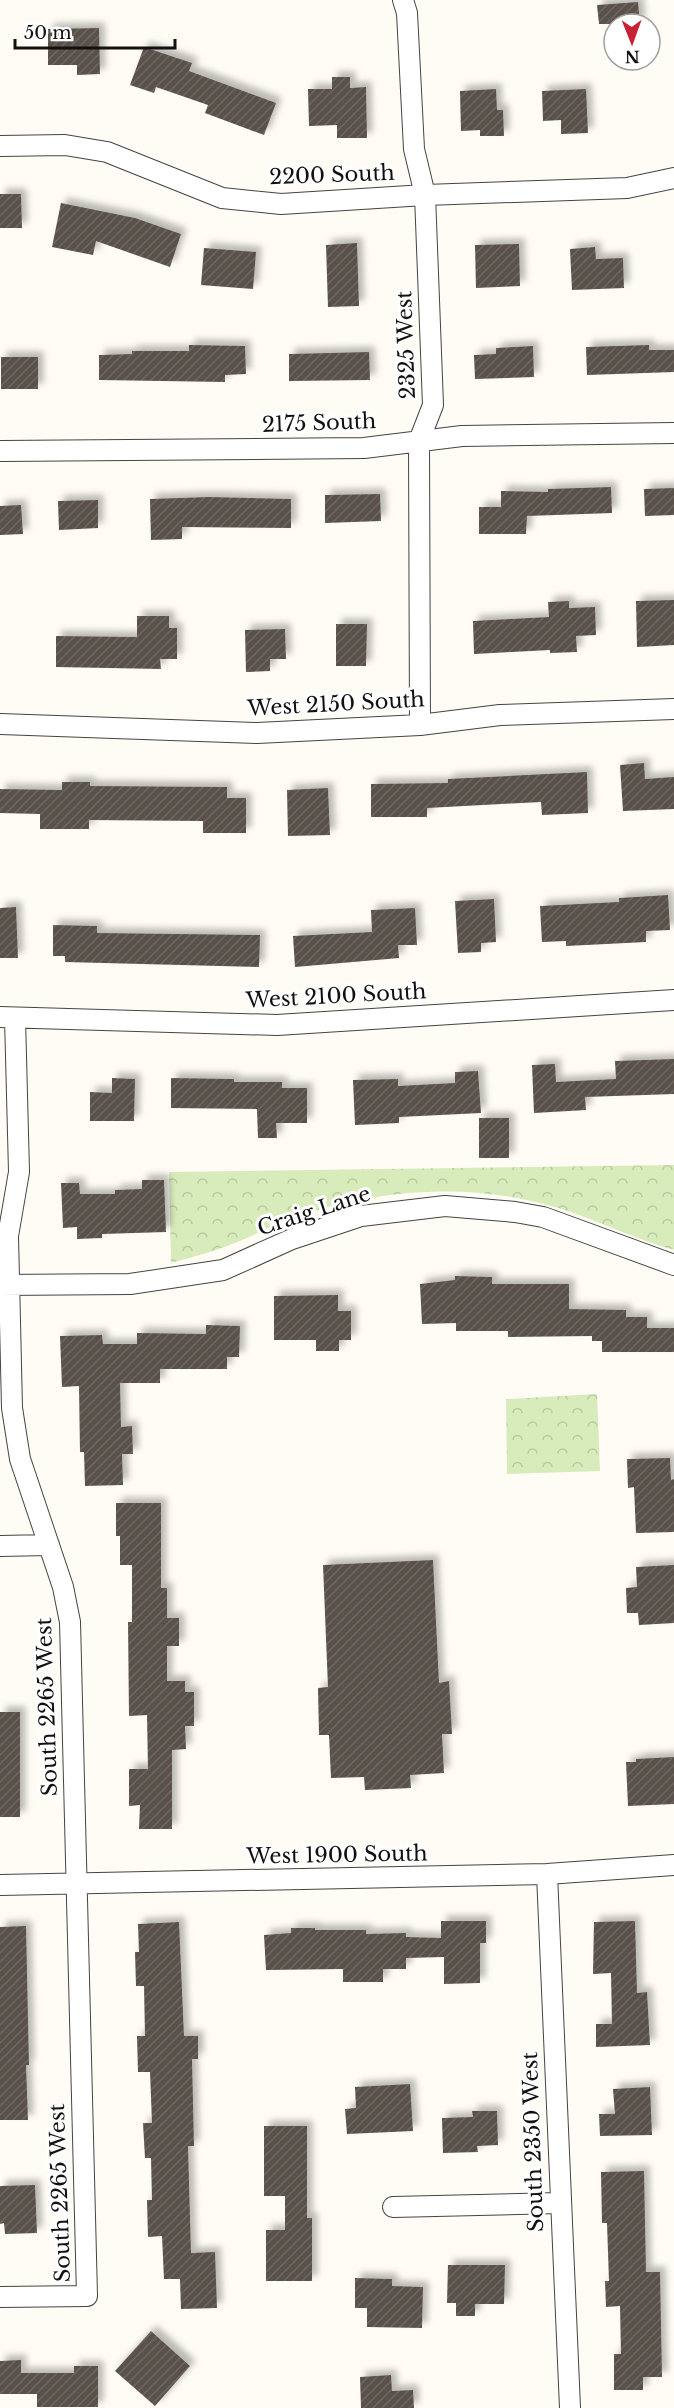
<svg xmlns="http://www.w3.org/2000/svg" width="674" height="2408" font-family="'Libre Baskerville',serif">
<style>
.park{fill:url(#park-crowns)}
.building{fill:url(#building-hatch);filter:url(#shadow)}
.lines{fill:none;stroke-linecap:round;stroke-linejoin:round}
.street-casing{stroke:#444;stroke-width:22}
.street{stroke:#fff;stroke-width:20}
.labels{text-anchor:middle;dominant-baseline:central;stroke-width:6;stroke-linejoin:round;paint-order:stroke}
.street-label{font-size:21px;fill:#111;stroke:#fff}
</style>
<defs>
<pattern id="park-crowns" width="20" height="18" patternUnits="userSpaceOnUse" patternTransform="scale(1.5)"><rect width="20" height="18" fill="#d8ecbb"/><path d="M2 6a3 3 0 1 1 6 0M12 15a3 3 0 1 1 6 0" fill="none" stroke="#b8c9a0"/></pattern>
<pattern id="building-hatch" width="6" height="6" patternUnits="userSpaceOnUse" patternTransform="scale(1.5)"><rect width="6" height="6" fill="#5a514c"/><path d="M-1 1l2-2M0 6l6-6M5 7l2-2" fill="none" stroke="#6d6662"/></pattern>
<filter id="shadow"><feDropShadow dx="5.5" dy="-5.5" stdDeviation="3" flood-color="#0004"/></filter>
</defs>
<rect width="100%" height="100%" fill="#fffcf5"/>
<path class="park" d="M674,1165V1250C634,1239 598,1220 558,1208C470,1181 376,1189 290,1219C273,1225 257,1234 240,1241C218,1250 194,1257 171,1263L169,1172Z
M597,1394L600,1471L507,1474L506,1399Z"/>
<path class="building" d="M638,2L640,24H599L597,5Z
M99,28L100,74L77,75V65H48V29Z
M144,47L192,63L189,71L276,103L264,135L205,113L208,105L156,87L154,93L130,85Z
M332,77H350V88L366,87L367,138H337V125L309,126L308,89H332Z
M496,89L497,110H503L504,136H480V130L461,131L460,91Z
M586,89L588,133L561,134V120L543,121L542,91Z
M0,194H21L22,228H0Z
M61,203L135,218L181,234L170,267L96,241L93,255L52,247Z
M357,243L359,306L328,307L326,245Z
M519,244L520,286L476,288L475,245Z
M595,247L596,259L623,258L624,288L572,290L570,249Z
M204,248L256,252L253,289L201,285Z
M189,345L245,346L246,374L225,375V382L99,380V355L132,354V351H189Z
M649,345V350H674V372L587,375L586,347Z
M533,346L534,377L475,379L474,355L496,354V348Z
M369,352L370,380L289,381V354Z
M1,357H38V389H1Z
M611,487L612,513L527,516L526,534H479V507H501V491L548,492V489Z
M674,488V515L645,516L644,489Z
M380,494L381,521L325,523V495Z
M209,497L291,499V528L182,527V539L151,540L150,499Z
M98,500V528L59,530L58,501Z
M21,505L23,534L0,535V506Z
M674,600V645L637,647L636,601Z
M569,601V608L595,607L596,635L576,636L577,652L550,653V650L474,654L473,621L549,617L548,602Z
M137,616H169V628H177V659H160L161,669L56,667V636L137,637Z
M336,624H367L366,666H336Z
M285,629L286,659H270V671L246,672L245,630Z
M644,763L645,779L674,777V809L623,811L620,765Z
M587,772L588,813L542,815L541,802L427,808V817H371V784L448,783V779Z
M62,782H90V786L227,787V798H246V833H203V821L89,820V829H40V814L0,813V789L62,790Z
M328,788L330,835L288,836L287,790Z
M668,895L670,930L646,931V942L566,946V941L542,942L540,906L619,902V898Z
M494,899L496,942L481,943V952L458,953L455,901Z
M16,907L18,958H0V908Z
M415,908L417,945H398L399,958L295,967L293,936L372,932L371,910Z
M53,925L97,926V933L260,935L259,967L65,962V956H53Z
M674,1059V1094L585,1097L586,1110L534,1113L532,1065L555,1064L556,1082L616,1079L615,1061Z
M478,1071L481,1113L399,1117V1123L355,1125L353,1080L398,1079V1086L455,1083V1072Z
M112,1078L135,1079L134,1121H90V1092L112,1093Z
M171,1078L234,1079V1082H282V1088H307V1123H276L277,1138H258L257,1109L171,1108Z
M479,1118H509V1158H479Z
M142,1180H164L166,1232L102,1234V1238L77,1239V1227L63,1228L61,1183H79L80,1194H115V1190L142,1189Z
M455,1276L492,1277V1284H569V1309L626,1310V1317H647V1328H674V1352H602V1341H592V1336L508,1337V1331H456V1323L422,1324L420,1284L455,1280Z
M338,1295V1311H351V1340H339V1351H316V1340H274V1296Z
M206,1325L240,1326L239,1357H227V1369H160V1383H120L121,1427L132,1426L133,1454H122L123,1485L85,1486L84,1452H80L79,1386L62,1387L60,1336L102,1335L103,1344H137V1333L206,1334Z
M670,1458L671,1480L674,1479V1532L636,1533L634,1487L628,1488L627,1459Z
M116,1503H161V1588H167V1618H179V1646H167V1681H185V1692H194V1726H185L186,1749L172,1750V1829H139L140,1805L129,1806V1769H148L147,1715L129,1716L128,1622H132V1565H120V1536H116Z
M433,1560L439,1683L449,1681L452,1734H442L444,1773L410,1775L411,1788L365,1790L364,1777L331,1778L329,1735H319L318,1688L328,1687L323,1565Z
M674,1565V1623L639,1625L638,1613H627L626,1588L637,1587L636,1567Z
M0,1712H20V1817H0Z
M674,1757V1804L628,1806L626,1762H636V1759Z
M441,1921H486V1943H480V1983L444,1984V1957L406,1958V1969H383V1982H343V1969L266,1970L264,1935L291,1933V1928H315V1930H366V1934L406,1933V1937L441,1938Z
M635,1921L637,1993L647,1992L650,2045L596,2047V2024H612L611,1973L593,1974L594,1922Z
M179,1922L184,2036H198V2059H192L194,2146H188L191,2253L215,2252L217,2308L181,2309L180,2279H164L162,2236L148,2237L147,2200H152L151,2158H145L143,2123H152L150,2072H138L137,2036H145L144,1986H136L135,1952H139L138,1924Z
M26,1926L29,2065H26L28,2120H0V1927Z
M410,2084L413,2131L347,2134L345,2109L356,2108L355,2087Z
M650,2087L652,2135L600,2136L599,2114H615L613,2089Z
M472,2111H497L498,2145L477,2146L478,2152L443,2153L442,2118L473,2117Z
M264,2126H307V2218H312V2281H266V2230H285V2196H264Z
M644,2171L646,2272H660L662,2377H643V2390H614V2354H621L620,2306L606,2307L605,2281H609L607,2223H602L601,2172Z
M35,2185L37,2233L5,2234L4,2223L0,2224V2186Z
M448,2265H505L504,2304H475V2316H456V2303H447Z
M355,2278L392,2279V2286L423,2287L422,2328L367,2327V2308H355Z
M151,2331L190,2366L155,2406L115,2371Z
M21,2360V2373H74V2366H98V2407H37V2394H0V2361Z
M391,2375L392,2391L413,2390L414,2408H361L360,2377Z"/>
<g class="lines">
<g class="street-casing">
<path id="street" d="M403,0L407,13L414,149L425,195L433,405L419,441L420,725
M0,146L65,145L107,152L222,198L281,204L425,195L627,188L674,178
M0,451L364,448L462,436L674,433
M0,724L257,733L420,725L500,715L674,709
M0,1017L277,1025L674,1000
M0,1285L130,1284L223,1270L292,1239L361,1216L445,1206L515,1212L543,1217L674,1265
M0,1546L49,1545
M547,1874L570,2408
M0,1885L547,1874L674,1865
M393,2207L560,2203
M0,2297L87,2296L70,1622L63,1587L20,1459L12,1408L8,1236L19,1172L15,1018"/>
</g>
<use href="#street" class="street"/>
</g>
<g class="labels">
<g class="street-label">
<text transform="translate(332 175) rotate(-2)">2200 South</text>
<text transform="translate(406 345) rotate(-92)">2325 West</text>
<text transform="translate(319 423) rotate(-2)">2175 South</text>
<text transform="translate(336 704) rotate(-3)">West 2150 South</text>
<text transform="translate(336 996) rotate(-3)">West 2100 South</text>
<text transform="translate(314 1211) rotate(-18)">Craig Lane</text>
<text transform="translate(47 1707) rotate(-92)">South 2265 West</text>
<text transform="translate(337 1855) rotate(-1)">West 1900 South</text>
<text transform="translate(533 2142) rotate(-92)">South 2350 West</text>
<text transform="translate(60 2193) rotate(-92)">South 2265 West</text>
</g>
</g>
<g transform="translate(632 42) rotate(179)"><circle r="28" fill="#ffffff" stroke="#a0a0a0" stroke-width="1.5"/>
<path d="M0-4.5L10 22L0 15L-10 22Z" fill="#c82135"/>
<text y="-9" font-size="16" font-weight="bold" text-anchor="middle" fill="#111111">N</text>
</g>
<path d="M15 39v9h160v-9" fill="none" stroke="#111111" stroke-width="3"/>
<text x="24" y="39" font-size="18" fill="#111111" stroke="#ffffff" stroke-width="4.5" paint-order="stroke">50 m</text>
</svg>
